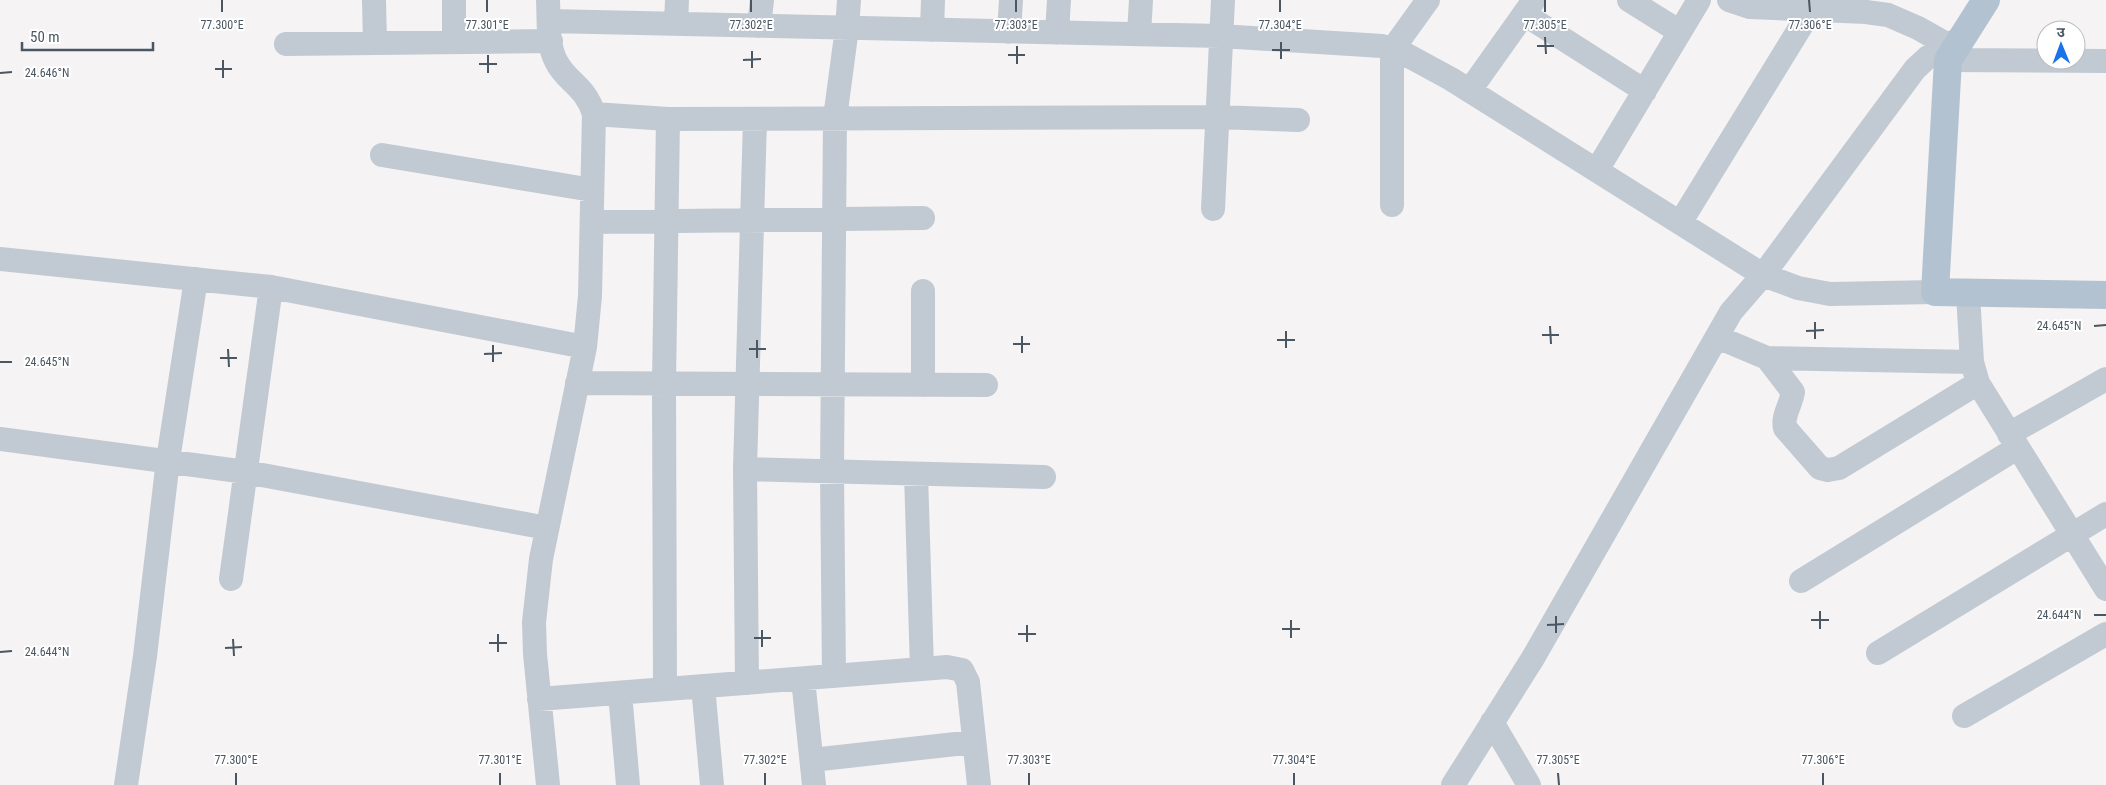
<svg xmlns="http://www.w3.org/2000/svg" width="2106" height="785" font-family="'Roboto Condensed','Noto Sans Devanagari',sans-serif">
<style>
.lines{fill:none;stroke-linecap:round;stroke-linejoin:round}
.minor{stroke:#c1cad2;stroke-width:24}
.major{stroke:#b3c2d1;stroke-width:28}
.ticks{fill:none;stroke:#4a5661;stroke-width:2}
.ticks-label{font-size:12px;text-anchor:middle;fill:#4a5661;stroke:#fff;stroke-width:4;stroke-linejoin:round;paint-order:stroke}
</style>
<rect width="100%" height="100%" fill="#f5f3f3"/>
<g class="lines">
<path class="minor" d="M374,0L375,43
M454,0V42
M1629,0L1680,32
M1729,0L1750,7L1866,12L1888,15L1918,28L1948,45
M1524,14L1645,91
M549,21L1221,36L1382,46L1405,54L1451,79L1763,275L1798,288L1830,294L1935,292
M676,24L677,0
M759,26L762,0
M932,30L933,0
M1009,32L1011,0
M1057,33L1059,0
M1139,34L1141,0
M286,44L551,41
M1948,60L2106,61
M1470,90L1534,0
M594,114L668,119L1218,117L1298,120
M382,155L592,190
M1597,170L1699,0
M1392,205V50L1428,0
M1213,209L1223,0
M592,222L923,218
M1680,223L1811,10
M0,259L271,287L585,347
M923,291V385
M1968,294L1972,362L1978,383L2106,589
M1717,337L1767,358L1972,362
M1767,358L1793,392C1791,405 1782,416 1785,428L1820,468L1828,470L1839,468L1978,383
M577,383L986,385
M2009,434L2106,379
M0,439L246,472L547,528
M745,469L1044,477
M916,474L922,669
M231,579L271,287
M1801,581L2017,448
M1878,653L2106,514
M834,676L832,472L835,118L847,28L849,0
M803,679L814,785
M747,683L745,469L755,119
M703,686L712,785
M665,689L664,384L668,119
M620,693L628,785
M539,699L947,667L962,670L968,682L979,785
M1964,716L2106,634
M1492,722L1529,785
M812,760L974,742
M126,785L145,656L168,460L196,279
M548,785L535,654L534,622L541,559L585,347L590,296L594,114C585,85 566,82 556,61C547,44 549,19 548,0
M1453,785L1533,658L1731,312L1763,275L1915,69L1928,57L1962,37"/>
<path class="major" d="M1986,0L1948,60L1935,292L2106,295"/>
</g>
<path class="ticks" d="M222,0V12M487,0V12M751,0V12M1016,0V12M1280,0V12M1545,0V12M1809,0L1810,12M1545,37L1546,54M1281,42V59M1017,46V64M1537,46H1554M1272,50H1290M752,51V68M488,55V73M1008,55H1025M223,60V78M743,60L761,59M479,64H497M215,69H232M0,73L12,72M1815,322V339M1550,326L1551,344M2094,326L2106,325M1286,331V348M1806,331L1824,330M1542,335H1559M1022,336V353M757,340V358M1277,340H1295M1013,344H1030M493,345V362M228,349L229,367M749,349H766M484,354L502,353M220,358H237M0,362H12M1820,611V629M2094,615H2106M1556,616V633M1291,620V638M1811,620H1829M1027,625V642M1547,625L1564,624M1282,629H1300M762,630V647M498,634V652M1018,634H1036M754,638H771M233,639L234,656M489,643H507M225,648L242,647M0,652L12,651M236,773V785M500,773V785M765,773V785M1029,773V785M1294,773V785M1558,773L1559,785M1823,773V785"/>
<g class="ticks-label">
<text x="751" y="29">77.302°E</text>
<text x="1016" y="29">77.303°E</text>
<text x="1280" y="29">77.304°E</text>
<text x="1545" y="29">77.305°E</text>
<text x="222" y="29">77.300°E</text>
<text x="487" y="29">77.301°E</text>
<text x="1810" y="29">77.306°E</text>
<text x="47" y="77">24.646°N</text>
<text x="2059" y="330">24.645°N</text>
<text x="47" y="366">24.645°N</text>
<text x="2059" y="619">24.644°N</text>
<text x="47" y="656">24.644°N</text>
<text x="236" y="764">77.300°E</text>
<text x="500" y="764">77.301°E</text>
<text x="765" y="764">77.302°E</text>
<text x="1029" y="764">77.303°E</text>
<text x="1294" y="764">77.304°E</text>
<text x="1558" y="764">77.305°E</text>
<text x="1823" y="764">77.306°E</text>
</g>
<g transform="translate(2061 45) rotate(359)"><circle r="24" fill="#ffffff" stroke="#b7bbc0"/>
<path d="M0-4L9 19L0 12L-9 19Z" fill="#1a73e8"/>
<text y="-8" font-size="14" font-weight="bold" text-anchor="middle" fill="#4a5661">उ</text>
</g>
<path d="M22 42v8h131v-8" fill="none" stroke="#4a5661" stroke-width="2.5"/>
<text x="30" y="42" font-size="15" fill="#4a5661" stroke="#ffffff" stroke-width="4" paint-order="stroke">50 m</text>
</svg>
